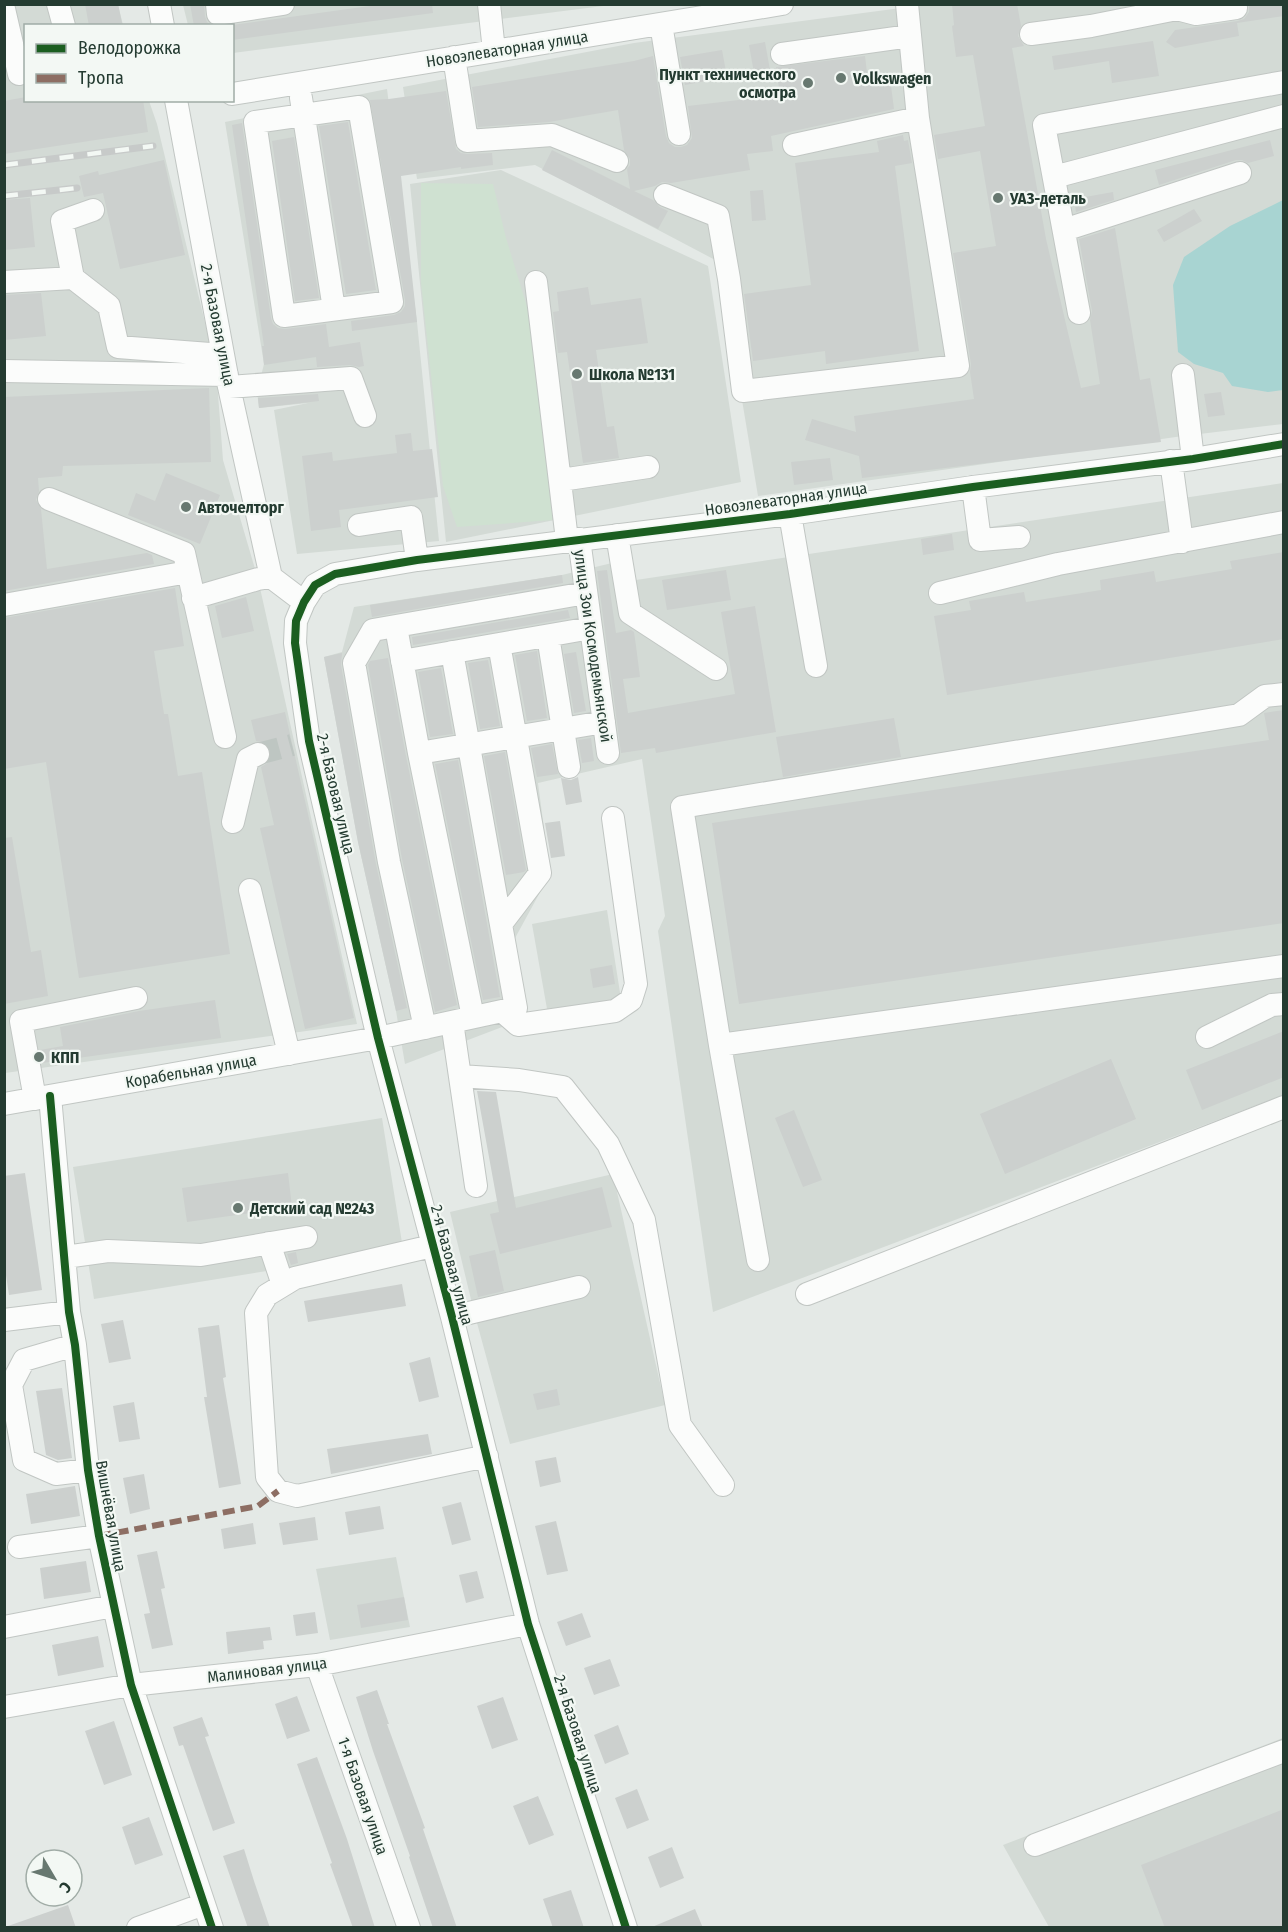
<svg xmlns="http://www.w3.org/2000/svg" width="1288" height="1932" font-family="'Fira Sans Condensed',sans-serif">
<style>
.built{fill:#d3dad5}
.green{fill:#cfe1d1}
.water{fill:#a8d4d2}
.building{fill:#ccd0ce}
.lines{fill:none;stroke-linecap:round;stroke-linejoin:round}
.minor-tunnel{stroke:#bec6c2;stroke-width:22;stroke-dasharray:22 11;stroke-linecap:butt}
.minor-casing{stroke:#c1c6c3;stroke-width:24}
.minor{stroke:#fbfcfb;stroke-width:22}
.rail-casing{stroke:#c7cac9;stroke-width:7}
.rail{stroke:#f3f8f4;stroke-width:4.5;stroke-dasharray:14;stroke-linecap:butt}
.quiet{stroke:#8d6e63;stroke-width:6;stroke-dasharray:12 6;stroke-linecap:butt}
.cycleway-casing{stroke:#f3f8f4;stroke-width:11}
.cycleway{stroke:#1b5e20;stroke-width:8}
.poi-dot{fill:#677870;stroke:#f3f8f4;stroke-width:2}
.labels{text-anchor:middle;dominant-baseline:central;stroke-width:4.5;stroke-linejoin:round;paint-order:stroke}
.street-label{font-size:16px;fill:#243b31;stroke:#f3f8f4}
.poi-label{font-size:16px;font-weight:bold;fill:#243b31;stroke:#f3f8f4;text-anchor:start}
</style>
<rect width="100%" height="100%" fill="#e4e9e6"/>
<path class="built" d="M4,5H118L123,25L26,26V100L149,101L157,124L216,368L223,460L258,579L357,1024L5,1073Z
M183,5H611L233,53L232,26L188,25Z
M924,5H1283V424L1183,436L758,496L719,262L535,165L417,179L403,87L634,43Z
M387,89L417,322L439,541L297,554L274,410L308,403L259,408L257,392L264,364L225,122Z
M501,170L708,266L741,482L446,542L410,184Z
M1283,483V1095L713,1312L658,931L665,916L642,759L538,783L550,874L514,940L523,1019L405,1064L396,1011L358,842L324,657L342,652L354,607L562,575L612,563L616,583Z
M607,910L621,999L547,1009L532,924Z
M382,1118L403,1249L94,1299L73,1167Z
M613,1174L665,1405L510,1444L474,1312L450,1212Z
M396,1557L410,1627L330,1640L316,1569Z
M1283,1738V1927H1049L1003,1845Z"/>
<path class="green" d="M421,183L493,184L506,238L532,323L553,520L457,527L443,486L421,282Z"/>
<path class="water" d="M1283,200V390L1268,392L1232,386L1223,373L1194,364L1178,352L1173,285L1184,257L1230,226Z"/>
<path class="building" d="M85,4H118L122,23L109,26H89Z
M190,4H204L205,16L207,22L211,26H194Z
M384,4H432L433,13L232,40V25Z
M952,4H1017L1021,26L1018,36L1024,46L1012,48L1046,239L1081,388L1100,384L1090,320L1092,311L1079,239L1115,228L1140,380L1150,378L1161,442L862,478L859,456L805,440L812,419L856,432L854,416L974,399L970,372L971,364L953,253L996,246L980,151L938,159L934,135L985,126L973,55L956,57L952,26L954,25Z
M1249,4H1284V16L1237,23L1239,36L1175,48L1166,42L1175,30L1238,21L1244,19L1249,12Z
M1153,41L1159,76L1112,83L1109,61L1054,70L1052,56Z
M765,42L770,70L754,73L749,45Z
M722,50L727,77L685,85L680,57Z
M653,56L666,136L669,143L675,147H681L687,145L692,138L688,106L780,95L776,67L865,56L868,81L890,78L894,109L771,136L773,151L747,154L750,170L671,183L662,182L655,186L634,191L653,200L660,207L668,211L658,229L542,170L552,150L630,189L627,169L630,165V159L624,150L618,110L549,122L478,127L472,87L634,61Z
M446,91L456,149L461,153L467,154L492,153L493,165L461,169V167L401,176L417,322L352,331L351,321L394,315L401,312L405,306V300L370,100L389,99Z
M26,97V100H143L148,132L4,154V101Z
M348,122L376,290L346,294L319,126Z
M242,123L271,318L273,324L278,328L285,329L326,324L329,347L360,342L364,366L359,367L350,365L317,367L316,357L264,365L262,346H264L232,125Z
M903,135L904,141L908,140L912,163L895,166L919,351L826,364L825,351L753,361L744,294L811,285L795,163L879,152L877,141Z
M294,137L319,298L295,301L272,141Z
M1270,140L1274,156L1248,163L1242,160H1236L1159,185L1155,170Z
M164,160L185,255L120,269L103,193L84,197L79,176L98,171L99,175Z
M763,190L766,220L752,221L750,191Z
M1113,192L1114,200L1076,212L1074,199Z
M30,198L35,247L4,250V200Z
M1194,209L1202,221L1164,242L1157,230Z
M588,287L591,305L641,298L648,343L596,350L607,427L614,426L619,458L583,463L567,352L558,353L553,312L559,311L557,292Z
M41,293L46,336L4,340V295Z
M209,388L211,462L63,466L62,476L38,478L39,491L36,500L41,509L47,569L147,553L152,555L154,564L4,591V397Z
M1221,392L1225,415L1208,417L1204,394Z
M318,394L319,401L259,408L258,398Z
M411,433L413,451L432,449L438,497L339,510L341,527L311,531L302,456L332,452L333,461L397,453L395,435Z
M830,458L833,480L794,485L791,462Z
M166,473L220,495L200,544L128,515L136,493L155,501Z
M952,534L954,550L923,555L921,539Z
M1284,552V639L947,695L934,616L971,610L969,601L1024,592L1026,602L1101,590L1100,580L1154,571L1156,582L1232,569L1230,561Z
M607,570L616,633L631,630L634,632L636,646L640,677L623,679L628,713L735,694L721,612L755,606L776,732L656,753L655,748L621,753L597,571Z
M726,570L731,600L667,610L662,580Z
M562,575L563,583L372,617L370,605Z
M175,588L184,646L154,651L164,714H168L178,776L202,772L230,954L79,978L46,762L4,769V618Z
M246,597L254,631L222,638L215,606Z
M568,610L570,618L413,645L412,637Z
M537,651L547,718L527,721L515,655Z
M576,652L586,711L574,713L564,654Z
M342,653L341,665L376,864L407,1008L396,1011L358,842L324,657Z
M388,658L406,756L457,1005L435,1012L402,859L368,665L370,661Z
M488,660L500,726L480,729L468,663Z
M441,668L453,734L430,737L418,672Z
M1284,710V923L739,1004L712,823L1269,740L1264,713Z
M285,712L354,1018L305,1029L260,828L274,825L261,767L269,762L271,754L270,749L266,743L256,741L251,720Z
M894,718L901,757L783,777L776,737Z
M591,738L594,761L582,763L578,740Z
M552,744L558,774L537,777L531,748Z
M505,752L526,870L524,872L506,875L484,756Z
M458,760L500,997L483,1000L435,764Z
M578,777L582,802L566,805L561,778L571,780Z
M560,821L565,856L551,858L545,823Z
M12,837L31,952L41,950L48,996L4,1004V838Z
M612,965L615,984L593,988L590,969Z
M215,1000L221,1038L42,1063L40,1050L63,1046L60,1027L139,1011Z
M1284,1031V1077L1202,1110L1186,1070Z
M1111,1059L1136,1119L1005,1174L980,1114Z
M477,1091L496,1092L516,1208L602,1187L612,1227L500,1254L490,1214L499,1212Z
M794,1110L822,1180L803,1187L775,1118Z
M25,1173L42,1290L9,1295L4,1262V1176Z
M288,1173L292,1207L187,1222L182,1188Z
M495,1250L504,1291L478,1297L469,1256Z
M296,1252L298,1263L291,1265L287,1254Z
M402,1284L406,1306L308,1322L304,1301Z
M123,1320L131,1359L109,1363L101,1324Z
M219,1325L226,1377L223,1378L241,1484L219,1488L204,1397H207L198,1328Z
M430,1357L439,1397L419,1402L409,1363Z
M62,1388L72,1458L58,1460L46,1455L36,1391Z
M557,1389L560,1405L537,1410L533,1394Z
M134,1402L140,1439L119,1442L113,1406Z
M428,1434L432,1454L331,1474L327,1449Z
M556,1457L561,1482L540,1487L535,1461Z
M144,1474L150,1509L130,1514L123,1478Z
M75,1486L80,1516L31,1524L26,1494Z
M461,1502L471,1540L452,1545L442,1507Z
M380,1506L384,1529L349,1535L345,1512Z
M315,1517L318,1540L283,1545L279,1523Z
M556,1521L568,1571L547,1575L535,1526Z
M253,1523L256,1544L224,1549L221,1529Z
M157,1551L165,1588L161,1589L173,1645L152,1649L144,1614L150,1613L137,1555Z
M86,1561L91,1592L44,1599L40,1568Z
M477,1571L484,1598L466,1603L459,1575Z
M404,1597L408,1620L361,1628L357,1605Z
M315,1612L318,1633L296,1636L293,1615Z
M582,1613L591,1637L566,1646L557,1622Z
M270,1627L272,1640L263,1641L264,1649L228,1654L226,1632Z
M98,1636L104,1667L58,1676L52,1645Z
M610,1659L620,1686L594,1695L584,1668Z
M377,1690L389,1724H387L425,1828L423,1829L457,1928H433L409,1857L410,1856L373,1751L356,1697Z
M297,1696L310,1731L287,1739L275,1704Z
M503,1697L518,1740L492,1749L477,1706Z
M202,1717L209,1736L205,1737L235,1823L213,1831L183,1745L179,1746L173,1727Z
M114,1721L132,1775L104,1785L85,1731Z
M618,1725L629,1754L605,1764L594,1735Z
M317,1757L347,1839L375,1928H353L330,1864L332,1863L297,1764Z
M637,1789L649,1820L627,1829L615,1798Z
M538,1796L554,1835L529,1845L513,1806Z
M1284,1809V1928H1165L1141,1865Z
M149,1817L163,1855L135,1865L122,1827Z
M672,1847L684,1878L660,1888L648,1857Z
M244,1849L254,1881L270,1928H248L223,1856Z
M571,1890L584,1928H553L543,1899Z
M68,1905L76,1928H9L8,1926Z
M695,1909L703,1928H652V1927Z"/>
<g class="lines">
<path class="minor-tunnel" d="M258,754L292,745"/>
<g class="minor-casing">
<path id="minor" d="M58,4L64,26
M159,4L163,26
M217,4L218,14L283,4
M489,4L494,51
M4,9L19,74
M661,24L679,134
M1031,34L1091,26L1177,9L1196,14L1236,8
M782,54L910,36
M454,57L467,141L552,135L617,161
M232,94L782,4
M301,98L334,309
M176,100L229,387L271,577L304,602
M359,107L392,302L284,316L255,122Z
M794,145L918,118L907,4
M1054,177L1284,116
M665,195L718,216L729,279L743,391L958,366L918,118
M1064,230L1240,173
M73,278L62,221L93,210
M4,282L73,278L109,306L118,347L223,355
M536,282L567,540
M1079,313L1044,125L1284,82
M4,371L227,375
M1183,375L1193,459
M229,387L351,378L365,416
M1171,461L1182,542
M561,480L648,467
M973,487L980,540L1019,537
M49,499L184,553L225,737
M790,514L816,666
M359,525L411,517L417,560
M617,535L630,613L716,669
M579,539L608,753
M940,593L1058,564L1284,522
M193,598L258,579L271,577
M4,605L188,572
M396,627L419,753L473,1017
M548,636L569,767
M499,644L540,873L501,924
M452,652L516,1008L502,1011
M402,661L591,628
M419,753L604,722
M233,822L248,759L258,754
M250,890L289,1054
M452,1022L476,1186
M425,1028L389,862L354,663L373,630L586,593
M1207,1037L1272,1005L1284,1004
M720,1045L1284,966
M460,1076L519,1080L563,1087L608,1144L644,1220L680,1425L723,1485
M50,1096L69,1312L75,1345L88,1470L99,1536L131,1685L212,1928
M35,1099L21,1021L136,998
M4,1104L378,1038L502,1011L518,1025L615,1011L631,1000L636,984L613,818
M269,1243L283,1285
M432,1246L295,1278L267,1295L256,1313L267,1477L278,1491L297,1496L487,1456
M65,1257L108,1251L201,1255L306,1237
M758,1260L720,1045L682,807L1239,715L1265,696L1284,694
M807,1294L1284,1107
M452,1317L579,1287
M4,1320L69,1312
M75,1345L24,1360L11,1385L24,1460L56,1474L88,1470
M19,1547L99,1536
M4,1627L113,1606
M317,1665L409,1928
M4,1707L131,1685L317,1665L528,1624
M1035,1845L1284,1751
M138,1928L204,1904
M626,1928L528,1624L452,1317L378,1038L309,741L295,643L296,621L304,602L315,585L335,574L417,560L790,514L973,487L1193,459L1284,444"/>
</g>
<use href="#minor" class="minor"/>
<g class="rail-casing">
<path id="rail" d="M4,165L153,146
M4,196L77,188"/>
</g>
<use href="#rail" class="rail"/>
<path class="quiet" d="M99,1536L258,1506L278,1491"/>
<g class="cycleway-casing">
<path id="cycleway" d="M50,1096L69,1312L75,1345L88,1470L99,1536L131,1685L212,1928
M626,1928L528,1624L452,1317L378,1038L309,741L295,643L296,621L304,602L315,585L335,574L417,560L790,514L973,487L1193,459L1284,444"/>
</g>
<use href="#cycleway" class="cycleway"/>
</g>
<g class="poi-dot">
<circle cx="841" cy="78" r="6"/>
<circle cx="808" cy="83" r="6"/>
<circle cx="998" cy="198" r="6"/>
<circle cx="577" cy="374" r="6"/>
<circle cx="186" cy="507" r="6"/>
<circle cx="39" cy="1057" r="6"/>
<circle cx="238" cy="1208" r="6"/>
</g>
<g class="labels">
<g class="street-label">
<text transform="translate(507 49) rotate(-9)">Новоэлеваторная улица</text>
<text transform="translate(218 325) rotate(79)">2-я Базовая улица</text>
<text transform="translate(786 499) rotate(-8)">Новоэлеваторная улица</text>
<text transform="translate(593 646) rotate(82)">улица Зои Космодемьянской</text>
<text transform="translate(336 794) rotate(77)">2-я Базовая улица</text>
<text transform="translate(191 1071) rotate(-10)">Корабельная улица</text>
<text transform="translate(452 1265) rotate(75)">2-я Базовая улица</text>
<text transform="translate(111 1516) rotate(80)">Вишнёвая улица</text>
<text transform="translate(267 1670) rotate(-7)">Малиновая улица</text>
<text transform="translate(578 1734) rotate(72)">2-я Базовая улица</text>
<text transform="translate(363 1796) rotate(71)">1-я Базовая улица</text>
</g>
<g class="poi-label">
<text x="796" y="74" text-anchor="end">Пункт технического<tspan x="796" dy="18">осмотра</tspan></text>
<text x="853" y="78">Volkswagen</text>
<text x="1010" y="198">УАЗ-деталь</text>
<text x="589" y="374">Школа №131</text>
<text x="198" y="507">Авточелторг</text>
<text x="51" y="1057">КПП</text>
<text x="250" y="1208">Детский сад №243</text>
</g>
</g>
<rect width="1288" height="1932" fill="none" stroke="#243b31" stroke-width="12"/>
<rect x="24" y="24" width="210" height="78" fill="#f3f8f4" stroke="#a0aca6" stroke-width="1.5"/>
<rect x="36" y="44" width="30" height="9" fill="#1b5e20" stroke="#a0aca6" stroke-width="1.5"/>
<text x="78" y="54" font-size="18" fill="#243b31">Велодорожка</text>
<rect x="36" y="74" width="30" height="9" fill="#8d6e63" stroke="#a0aca6" stroke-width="1.5"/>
<text x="78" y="84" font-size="18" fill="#243b31">Тропа</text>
<g transform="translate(54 1878) rotate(129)"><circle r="28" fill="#f3f8f4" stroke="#a0aca6" stroke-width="1.5"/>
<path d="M0-4.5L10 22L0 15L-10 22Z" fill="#677870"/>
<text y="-9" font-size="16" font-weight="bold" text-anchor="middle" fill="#243b31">С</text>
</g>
</svg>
